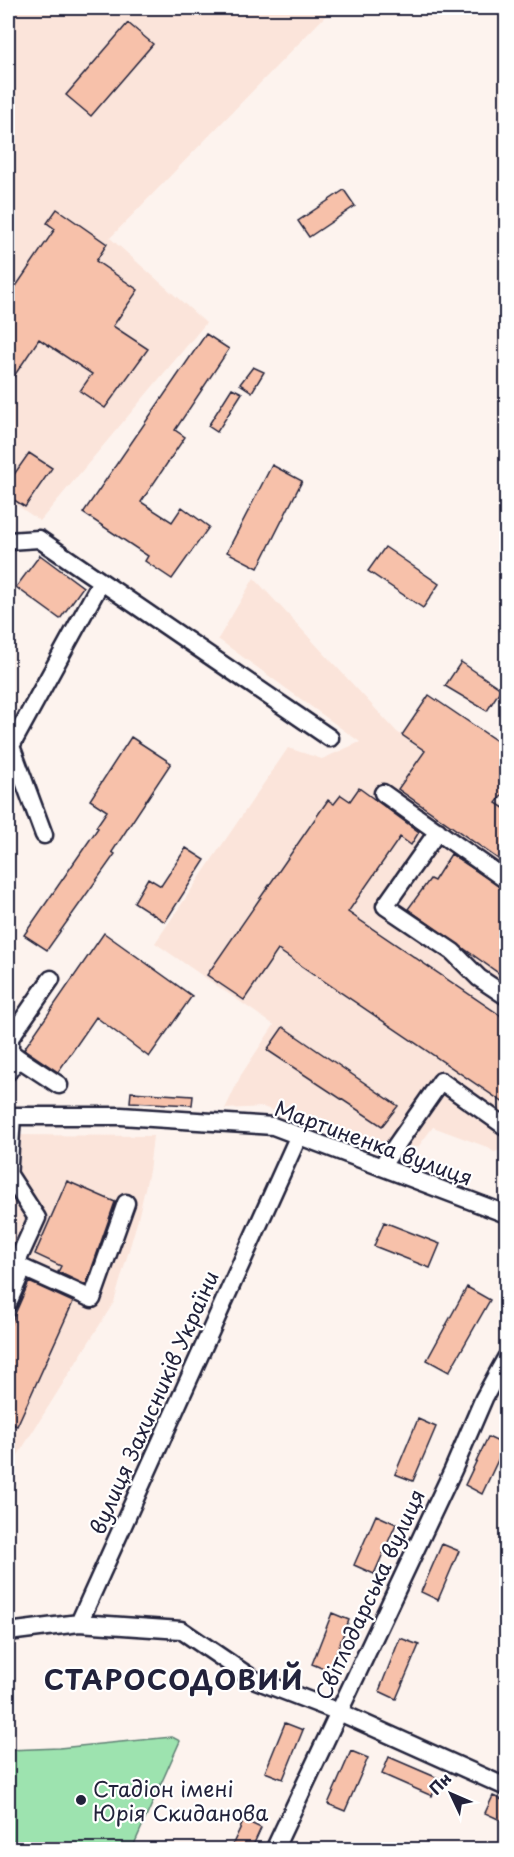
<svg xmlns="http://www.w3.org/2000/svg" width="514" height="1857" font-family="'Playpen Sans',sans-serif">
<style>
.built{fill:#fbe4da}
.green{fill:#9de3af;stroke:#608275;stroke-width:1.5}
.building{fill:#f7c1aa;stroke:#22223b;stroke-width:1.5}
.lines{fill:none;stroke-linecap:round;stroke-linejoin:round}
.minor-casing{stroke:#22223b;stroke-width:21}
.minor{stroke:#fff;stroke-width:16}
.poi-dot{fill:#22223b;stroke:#fff;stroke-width:2}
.labels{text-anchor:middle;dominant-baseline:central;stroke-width:4.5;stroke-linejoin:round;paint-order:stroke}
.street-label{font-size:21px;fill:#22223b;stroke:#fff}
.poi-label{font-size:21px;fill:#22223b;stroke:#fff;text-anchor:start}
.district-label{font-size:27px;font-weight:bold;letter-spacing:1.5px;fill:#22223b;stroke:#fff}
</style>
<rect width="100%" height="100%" fill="#fdf3ee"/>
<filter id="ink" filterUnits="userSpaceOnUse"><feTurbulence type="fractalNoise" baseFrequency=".0167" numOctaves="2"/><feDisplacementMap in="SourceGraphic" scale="12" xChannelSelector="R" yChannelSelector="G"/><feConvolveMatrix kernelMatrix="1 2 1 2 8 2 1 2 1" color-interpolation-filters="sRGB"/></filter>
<g filter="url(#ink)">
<path class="built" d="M8,8H333L110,238L206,323L40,521L8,499Z
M254,578L397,732L417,747L506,806V1149L494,1152L487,1147L433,1127L418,1147L371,1146L263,1107L225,1109L241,1075L274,1025L155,943L288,748L322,759L360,742L218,639Z
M8,1135L153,1136L149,1171L138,1219L114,1302L8,1471Z"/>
<path class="green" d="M172,1737L180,1741L132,1849H8V1750L59,1748Z"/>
<path class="building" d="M128,23L153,44L91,116L66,95Z
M344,190L355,206L309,237L298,221Z
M57,209L107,244L96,261L138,290L113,326L148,349L105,408L80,391L92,374L39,339L8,385V298L55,229L47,223Z
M206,334L229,349L175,430L185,437L141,502L172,522L182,507L209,527L172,579L145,561L148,556L83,513Z
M253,367L264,372L252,392L240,384Z
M232,388L242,393L217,432L208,426Z
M29,453L52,468L25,507L8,496V483Z
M272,465L302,481L258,568L227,552Z
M385,547L439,584L423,608L368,571Z
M40,555L83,587L60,619L16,587Z
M461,662L501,689L487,711L445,686Z
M429,695L507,748V789L496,803L507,810V865L398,789L425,751L402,735Z
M131,737L171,763L112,852L115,854L47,950L24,935L98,828L96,827L107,811L90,800Z
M359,788L419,832L411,845L400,837L348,912L507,1020V1105L278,950L244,1000L207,975L328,800L334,804L341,795L350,801Z
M186,848L205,860L165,922L134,902L148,878L161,886Z
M451,854L507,891V979L408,909L430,879L434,881Z
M104,933L192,996L149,1057L96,1017L58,1072L24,1049Z
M283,1027L398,1106L382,1126L267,1050Z
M131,1092L193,1096L192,1105L130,1102Z
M67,1181L115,1202L86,1285L58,1272L61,1266L35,1254Z
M384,1222L440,1244L430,1268L374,1246Z
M29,1282L73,1302L17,1426L8,1422V1330Z
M467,1287L490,1300L449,1372L427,1360Z
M418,1419L436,1427L413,1481L395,1474Z
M488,1437L505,1445L482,1494L465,1485Z
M376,1515L396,1524L374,1574L354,1565Z
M442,1544L459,1551L438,1600L421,1592Z
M332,1613L349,1620L329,1671L312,1664Z
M400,1638L419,1645L396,1699L379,1691Z
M285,1723L303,1730L283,1779L265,1772Z
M351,1751L368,1758L345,1811L328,1804Z
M389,1757L440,1779L432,1796L382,1774Z
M493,1796L507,1802V1823L485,1813Z
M244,1820L261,1828L251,1850H230Z"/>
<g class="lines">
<g class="minor-casing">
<path id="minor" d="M8,541L39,539L330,738
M383,793L506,880
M438,831L385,906L453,952L479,978L506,996
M44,835L11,746L101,582
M18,1058L59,1085
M8,1072L18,1058L10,1052V1038L51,979
M8,1116H121L273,1126L506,1214
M381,1167L441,1081L506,1127
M9,1175L37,1218L16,1264
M8,1179L12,1116
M23,1268L92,1299L126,1203
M8,1303L23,1268L14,1263
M79,1623L299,1135
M8,1632L79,1623L181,1630L253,1679L339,1712L506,1787
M274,1850L453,1470L484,1398L506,1358"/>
</g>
<use href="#minor" class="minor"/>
</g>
</g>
<circle class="poi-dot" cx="81" cy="1800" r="6"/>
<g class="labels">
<g class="street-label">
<text transform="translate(374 1142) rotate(20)">Мартиненка вулиця</text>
<text transform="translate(153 1402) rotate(-66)">вулиця Захисників України</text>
<text transform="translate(369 1594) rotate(-65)">Світлодарська вулиця</text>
</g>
<g class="poi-label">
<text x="93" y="1788">Стадiон імені<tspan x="93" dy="24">Юрія Скиданова</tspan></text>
</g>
<g class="district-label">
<text x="174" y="1678">СТАРОСОДОВИЙ</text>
</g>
</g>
<rect width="514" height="1857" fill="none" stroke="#fff" stroke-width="30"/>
<rect x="15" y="15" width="484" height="1827" fill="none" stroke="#22223b" stroke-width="2" filter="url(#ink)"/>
<g transform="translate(451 1794) rotate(314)" stroke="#ffffff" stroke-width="4.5" paint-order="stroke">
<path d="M0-4.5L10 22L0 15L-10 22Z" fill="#22223b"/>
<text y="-9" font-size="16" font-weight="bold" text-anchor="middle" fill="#22223b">Пн</text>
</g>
</svg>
